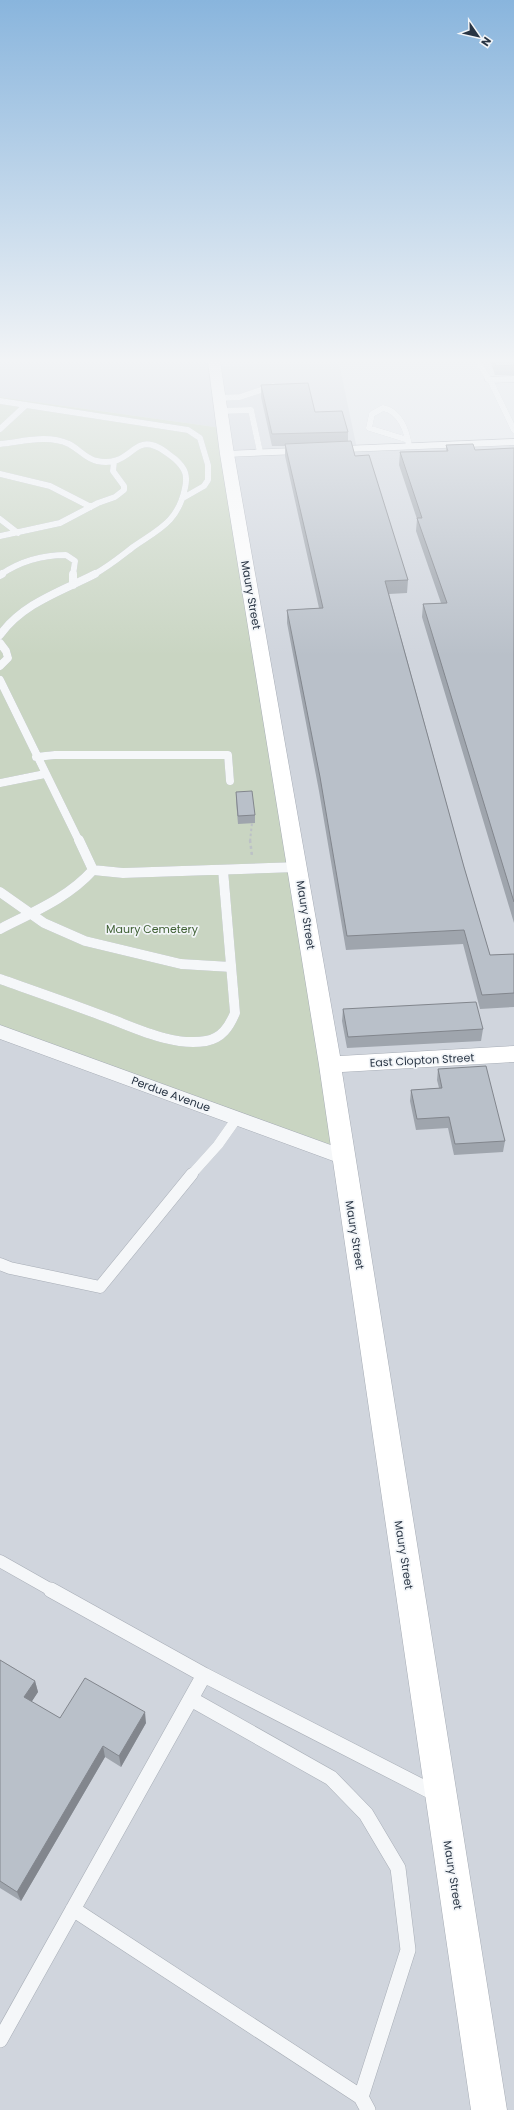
<svg xmlns="http://www.w3.org/2000/svg" width="514" height="2110" font-family="Poppins,sans-serif">
<style>
.built{fill:#d0d5dd}
.green{fill:#c9d5c2}
.lines{fill:none;stroke-linecap:round;stroke-linejoin:round}
.lane-far4-casing{stroke:#a7adb6;stroke-width:6}
.lane-far3-casing{stroke:#a7adb6;stroke-width:8}
.lane-far2-casing{stroke:#a7adb6;stroke-width:10}
.lane-far1-casing{stroke:#a7adb6;stroke-width:13}
.lane-casing{stroke:#a7adb6;stroke-width:16}
.street-casing{stroke:#a7adb6;stroke-width:1}
.secondary-casing{stroke:#a7adb6;stroke-width:1}
.path-far1{stroke:#bcc1c6;stroke-width:2;stroke-dasharray:2.5 2.5;stroke-linecap:butt}
.path{stroke:#bcc1c6;stroke-width:2.5;stroke-dasharray:3 3;stroke-linecap:butt}
.lane-far4{stroke:#f5f7f9;stroke-width:6}
.lane-far3{stroke:#f5f7f9;stroke-width:8}
.lane-far2{stroke:#f5f7f9;stroke-width:10}
.lane-far1{stroke:#f5f7f9;stroke-width:12}
.lane{stroke:#f5f7f9;stroke-width:15}
.street{fill:#f5f7f9;fill-rule:evenodd}
.secondary{fill:#fff;fill-rule:evenodd}
.wall{fill:#9fa5ad}
.shaded-wall{fill:#82868d}
.building{fill:#b9c0c9;stroke:#82868d}
.labels{text-anchor:middle;dominant-baseline:central;stroke-width:3.5;stroke-linejoin:round;paint-order:stroke}
.street-label{font-size:11px;fill:#293544;stroke:#f2f5f8}
.park-label{font-size:11px;fill:#406135;stroke:#f2f5f8}
</style>
<rect width="100%" height="100%" fill="#e2e6eb"/>
<path class="built" d="M0,361H209L210,366L339,363L357,449L514,443V2110H0V1035L222,428L0,397Z"/>
<path class="green" d="M0,397L222,428L345,1164L0,1035Z"/>
<g class="lines">
<g class="lane-far4-casing">
<path id="lane-far4" d="M478,361L489,380
M490,380L514,430
M219,398L240,397L273,386
M0,401L188,430L200,438L208,465V480L204,486L183,498
M221,411L251,410L260,452
M0,429L26,405
M408,440L369,428L372,414L383,408C400,411 407,431 409,446
M0,444C22,442 47,434 69,444C79,449 86,459 97,461C127,468 133,439 152,445C161,447 168,454 175,459C185,468 188,475 185,488C178,522 159,529 133,547C120,557 108,567 93,575
M0,474L50,486L91,507
M0,519L18,533
M0,536L60,523L98,503L115,497L124,490V486L113,471L114,462
M0,575C19,562 43,555 66,555L75,561L73,575"/>
</g>
<g class="lane-far3-casing">
<path id="lane-far3" d="M0,575L2,574
M73,585V574
M0,635C23,603 62,591 95,574
M0,643L6,651L8,658L0,666
M0,680L79,841
M36,757L55,755H228L230,781
M0,783L45,774"/>
</g>
<g class="lane-far2-casing">
<path id="lane-far2" d="M93,870L123,873L298,867
M0,892L44,923L85,941L181,964L231,967
M0,929C33,912 68,898 93,870L79,840
M0,979C34,991 69,1003 103,1016C134,1027 172,1047 206,1041C222,1038 229,1027 235,1013L223,870
M191,1175L218,1145L237,1118"/>
</g>
<g class="lane-far1-casing">
<path id="lane-far1" d="M0,1264L10,1268L100,1287L192,1174
M0,1561L53,1591"/>
</g>
<g class="lane-casing">
<path id="lane" d="M51,1590L204,1675
M191,1699L331,1778L366,1814L398,1868L408,1950L361,2097
M73,1909L361,2097L368,2110
M0,2040L204,1675L436,1794"/>
</g>
<g class="street-casing">
<path id="street" d="M514,376V382L489,383L484,380L489,377Z
M514,439V445L227,457L221,454L227,451Z
M0,1025L350,1152L353,1157L350,1162L343,1165L336,1162L0,1039Z"/>
</g>
<g class="secondary-casing">
<path id="secondary" d="M208,361H220L234,454L340,1056L514,1046V1062L342,1072L507,2110H471L319,1065L220,454Z"/>
</g>
<path class="path-far1" d="M250,841L252,823"/>
<path class="path" d="M250,840L252,856"/>
<use href="#lane-far4" class="lane-far4"/>
<use href="#lane-far3" class="lane-far3"/>
<use href="#lane-far2" class="lane-far2"/>
<use href="#lane-far1" class="lane-far1"/>
<use href="#lane" class="lane"/>
<use href="#street" class="street"/>
<use href="#secondary" class="secondary"/>
</g>
<path class="wall" d="M490,361H514V375H495Z
M261,385L315,412L348,432V441L355,456L408,580L407,593L389,594L464,867L490,955L514,954V1007L480,1009L463,944L346,950L319,791L287,623V610L319,608L285,456V446H272L261,397Z
M446,445L475,450L514,448V923L422,617L423,604L441,603L416,531L417,519L399,465L400,452L446,451Z
M236,792L255,815V823L238,824L236,800Z
M343,1009L483,1029L481,1041L347,1048L342,1021Z
M438,1069L505,1141L503,1152L454,1155L448,1128L416,1130L410,1101L411,1090L439,1088L437,1080Z
M0,1660L35,1681L38,1692L31,1702L60,1718L146,1723L121,1767L105,1757L21,1901L0,1888Z"/>
<path class="shaded-wall" d="M35,1681L38,1692L27,1709L24,1697Z
M145,1712L146,1723L121,1767L119,1756Z
M103,1746L105,1757L21,1901L17,1892Z"/>
<path class="building" d="M495,361H514V365L496,366Z
M308,383L315,412L342,411L348,432L272,434L261,385Z
M351,441L355,456L369,455L408,580L385,581L464,867L490,955L514,954V993L482,995L464,930L347,936L320,777L287,610L323,608L285,444Z
M473,444L475,450L514,448V902L423,604L447,603L417,518H422L400,452L448,451L446,445Z
M252,791L255,815L238,816L236,792Z
M476,1002L483,1029L348,1037L343,1009Z
M486,1066L505,1141L455,1144L449,1117L417,1119L411,1090L442,1088L438,1069Z
M0,1660L35,1681L24,1697L60,1718L85,1678L145,1712L119,1756L103,1746L17,1892L0,1881Z"/>
<linearGradient id="sky" x2="0" y2="1"><stop stop-color="#89b5dd"/><stop offset="0.55" stop-color="#f2f4f6"/><stop offset="1" stop-color="#f2f4f6" stop-opacity="0"/></linearGradient>
<rect width="514" height="656" fill="url(#sky)"/>
<g class="labels">
<g class="street-label">
<text transform="translate(251 595) rotate(80)">Maury Street</text>
<text transform="translate(306 915) rotate(81)">Maury Street</text>
<text transform="translate(422 1060) rotate(-3)">East Clopton Street</text>
<text transform="translate(171 1094) rotate(20)">Perdue Avenue</text>
<text transform="translate(355 1235) rotate(81)">Maury Street</text>
<text transform="translate(404 1555) rotate(81)">Maury Street</text>
<text transform="translate(453 1875) rotate(81)">Maury Street</text>
</g>
<g class="park-label">
<text x="152" y="929">Maury Cemetery</text>
</g>
</g>
<g transform="translate(478 36) rotate(124)" stroke="#f2f5f8" stroke-width="3" paint-order="stroke">
<path d="M0-3L7 15L0 10L-7 15Z" fill="#293544"/>
<text y="-6" font-size="11" font-weight="bold" text-anchor="middle" fill="#293544">N</text>
</g>
</svg>
